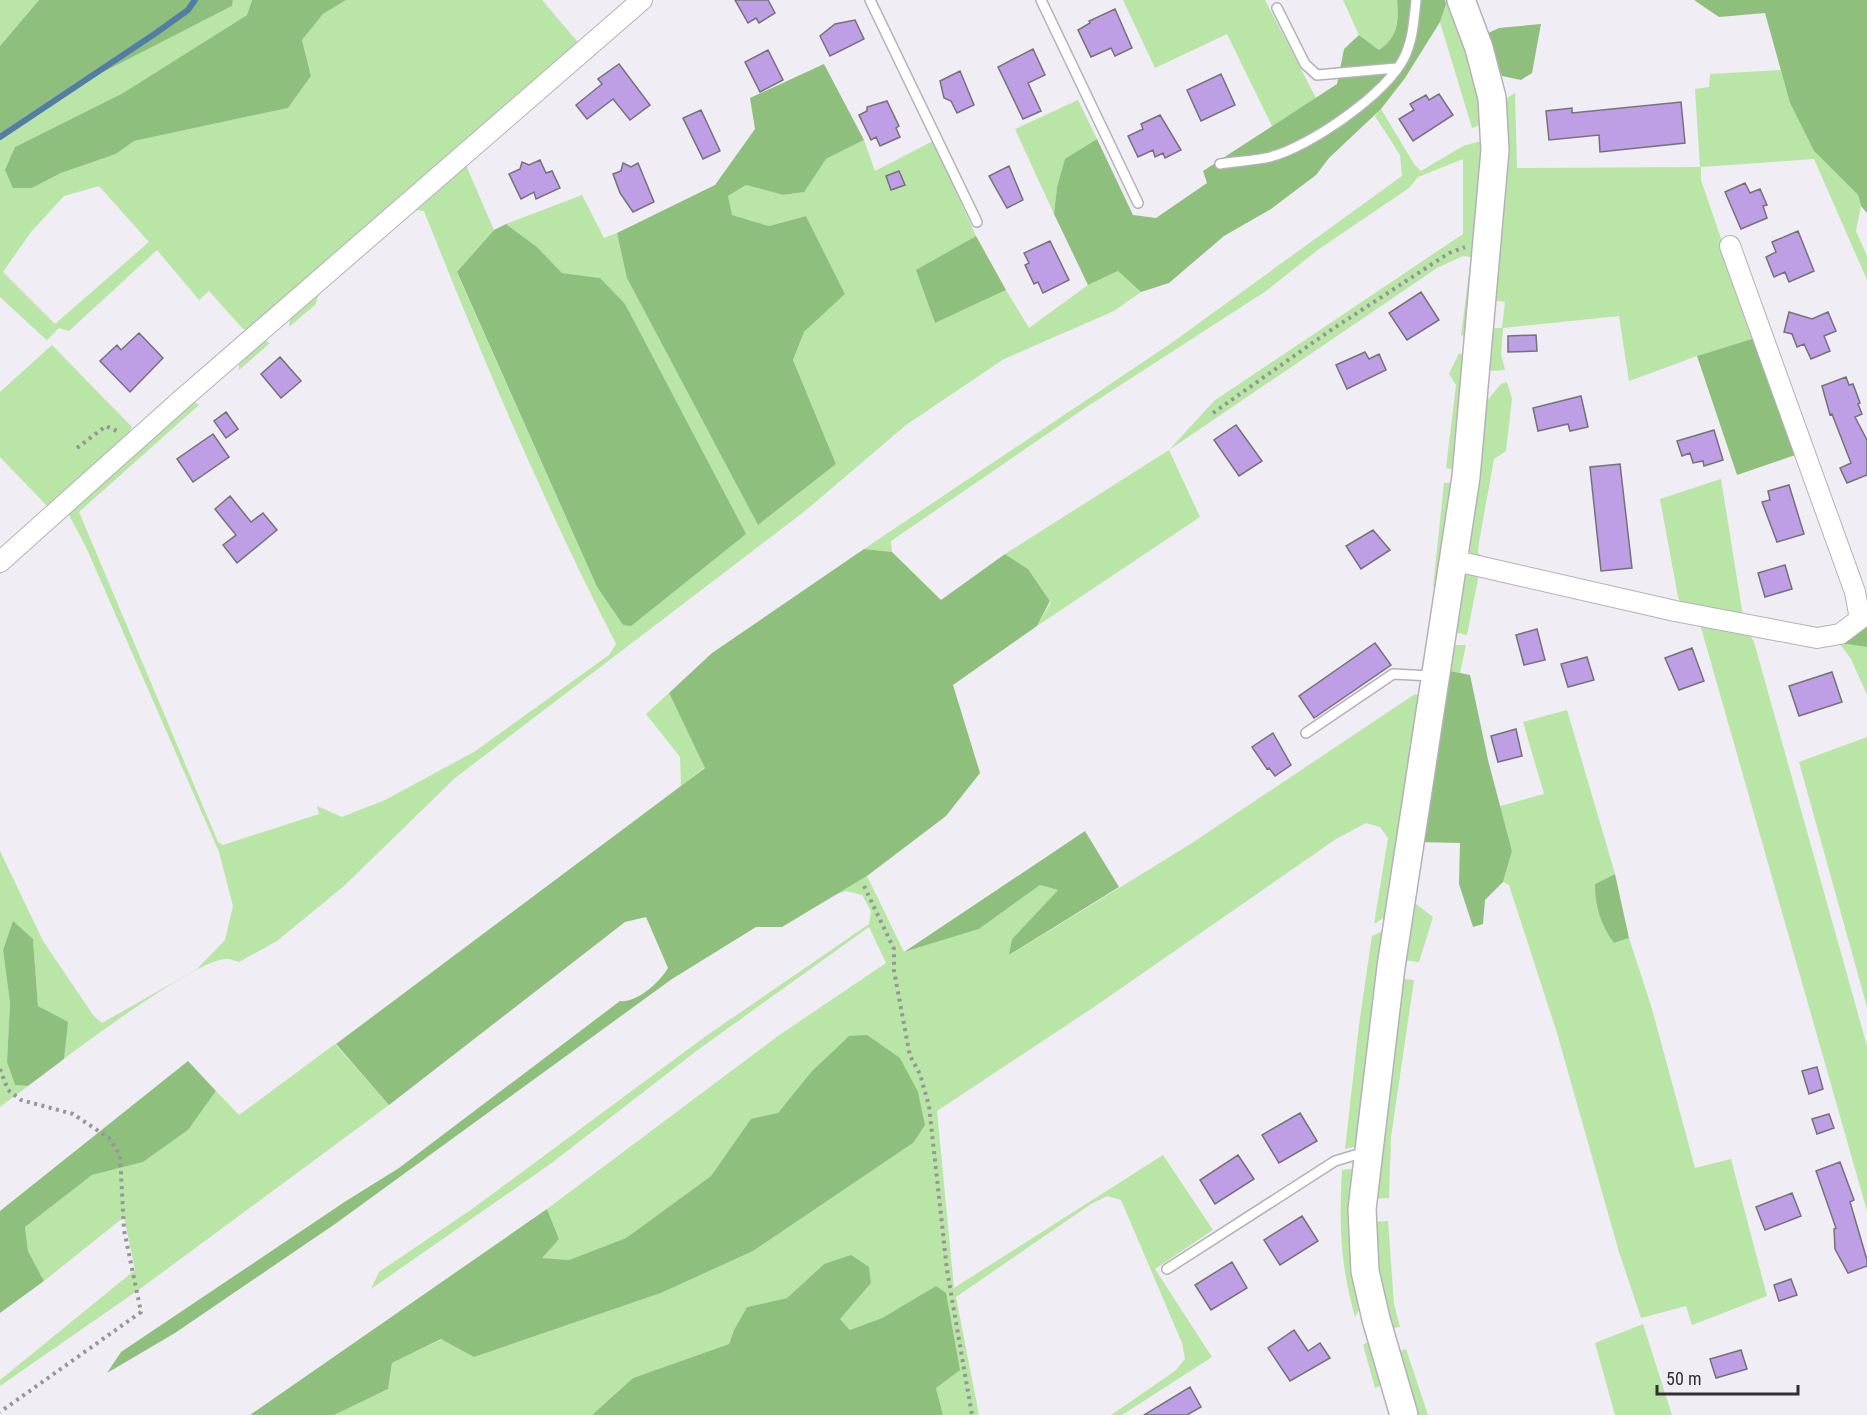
<svg xmlns="http://www.w3.org/2000/svg" width="1867" height="1415" font-family="'Roboto Condensed',sans-serif">
<style>
.green{fill:#b9e5a7;fill-rule:evenodd}
.forest{fill:#8fbf7c}
.lines{fill:none;stroke-linecap:round;stroke-linejoin:round}
.stream{stroke:#527ea5;stroke-width:6}
.building{fill:#be9ee5;stroke:#747278;stroke-width:1.5}
.lane-casing{stroke:#b4b1b8;stroke-width:12}
.street-casing{stroke:#b4b1b8;stroke-width:22}
.secondary-casing{stroke:#b4b1b8;stroke-width:30}
.path{stroke:#97959a;stroke-width:4;stroke-dasharray:3 4.5;stroke-linecap:butt}
.lane{stroke:#fff;stroke-width:9}
.street{stroke:#fff;stroke-width:20}
.secondary{stroke:#fff;stroke-width:27}
</style>
<rect width="100%" height="100%" fill="#f0edf4"/>
<path class="green" d="M0,0H39L0,46Z
M233,0H252L247,15L123,93L15,147L32,188L61,173L116,154L134,141L288,108L311,76L302,40L323,14L346,0H542L582,47L254,329H243L209,291L199,300L157,250L69,331L59,328L47,340L132,427L119,448L49,508L0,457V392L52,345L0,297V134L70,89L232,6ZM99,186L149,242L55,324L3,272L31,232L64,196Z
M1123,0H1265L1316,98L1272,126L1227,34L1155,68Z
M1343,0H1397C1399,22 1398,37 1379,50L1359,35Z
M1445,0H1448L1481,88V125L1472,128L1440,22L1446,4Z
M1781,70L1790,103L1814,151L1858,195L1861,206L1856,231L1867,256V280L1814,159L1701,167V180L1755,338L1697,356L1629,381L1619,316L1503,328L1501,354L1505,370L1491,371L1488,367L1491,328H1502L1505,302L1491,300L1504,100L1515,93L1517,168L1700,167L1695,89L1709,87L1710,74Z
M1078,100L1097,139L1065,160L1057,187L1054,214L1015,129Z
M1381,109L1414,164L1421,171L1463,146L1484,140L1467,333L1461,336L1471,257L1463,256L1437,268L1169,450L1200,517L1037,626L1051,602L1028,569L1005,554L1169,450L1214,401L1463,234V159L1418,177L1409,188L1319,249L1266,291L1085,408L891,541L892,552L864,549L1170,344L1402,176L1400,155L1375,116Z
M864,140L875,171L933,141L976,236L917,270L935,323L1006,290L1029,328L1088,285L1118,271L1141,292L1114,311L1004,359L906,425L805,511L455,778L344,886L277,941L239,962C235,961 229,958 225,959C198,960 90,1039 64,1059L67,1023L38,1006L33,939L13,922L3,950L10,1003L7,1062L15,1085L28,1086L0,1107V851L43,941L93,1015L102,1023L197,969L225,940L233,906L219,852L86,547L69,515L0,574V569L191,400L199,405L79,512L218,842L223,845L319,814L317,806L342,817L385,800L474,752L609,655L616,644C544,504 482,357 424,211L415,210L320,292L315,305L289,327L290,317L465,163L494,230L457,273L597,587L623,625L600,278L562,273L537,247L506,224L582,195L604,238L617,233L628,278L758,525L836,464L793,360L804,332L845,294L806,216L769,226L731,215L728,196L746,185L783,195L803,192L826,159Z
M262,339L270,343L239,370V360Z
M1459,353L1469,358L1460,464L1452,469L1446,468L1456,385L1449,374Z
M1507,382L1512,399L1506,451L1494,459L1479,542L1478,553L1489,561L1474,557L1470,552L1485,403L1501,384Z
M1721,479L1743,616L1682,605L1678,597L1660,499Z
M1444,483H1458L1439,582L1433,587Z
M1467,572L1479,574L1467,635L1454,632L1461,576Z
M1700,624L1748,632L1754,642L1867,1046V1211Z
M1839,643L1867,647V695L1851,659Z
M1456,645H1466L1460,673L1445,670L1451,646Z
M669,693L705,767L681,786L680,757L646,714Z
M1415,694L1421,697L1387,916L1374,924L1388,838L1380,827L1366,823L1336,839L1094,1007L937,1111L954,1288L1163,1155L1213,1230L1155,1269L1212,1357L1122,1415H1111L1175,1371L1185,1359L1182,1343L1121,1200L1107,1196L1091,1204L956,1297L979,1415H943L936,1388V1286L882,1318L851,1330L839,1319L824,1264L787,1298L747,1307L734,1330L729,1344L633,1378L592,1415H334L388,1389L392,1363L442,1339L474,1357L661,1293L753,1251L913,1143L849,1036L812,1071L778,1114L751,1120L711,1176L626,1238L569,1260L541,1258L559,1239L547,1209L778,1036L886,963L869,927L699,1049L553,1162L371,1289L379,1272L472,1209L706,1036L869,924L871,911L862,895L846,891L837,894L867,876L904,952L979,929L1040,885L1058,890L1012,939L1010,955L1189,845Z
M1567,710L1615,874L1595,884L1614,943L1629,938L1652,1009L1695,1168L1731,1159L1767,1296L1692,1325L1686,1306L1641,1318L1619,1252L1557,1033L1509,885L1503,882L1512,851L1500,806L1544,794L1523,722Z
M1867,737V1007L1799,762Z
M1408,901L1415,903L1433,917L1419,962L1401,960Z
M1387,929L1358,1146L1345,1149L1359,1025L1372,936Z
M1398,978L1414,980L1391,1137L1389,1198L1373,1199Z
M335,1044L389,1105L144,1286L0,1386V1380L135,1270L124,1217L44,1281L28,1251L25,1227L92,1175L143,1162L188,1130L216,1091L239,1115Z
M1351,1169L1354,1173L1362,1304L1355,1317C1340,1262 1339,1226 1342,1170Z
M1388,1221L1394,1304L1400,1327L1388,1329L1382,1307L1372,1222Z
M1643,1324L1671,1412L1672,1415H1615L1595,1343Z
M1369,1341L1381,1380L1380,1386L1375,1388L1363,1345Z
M1406,1349L1428,1415H1412L1394,1353Z"/>
<path class="forest" d="M39,0H233L232,6L70,89L0,134V46Z
M252,0H346L323,14L302,40L311,76L288,108L134,141L116,154L61,173L32,188H13L5,170L15,147L123,93L247,15Z
M1397,0H1445L1446,4L1440,22L1405,78L1381,109L1329,158L1316,175L1271,209L1224,236L1169,283L1141,292L1118,271L1088,285L1054,214L1057,187L1065,159L1097,139L1133,215L1156,218L1207,183L1203,171L1337,84L1344,49L1359,35L1379,50C1398,37 1399,22 1397,0Z
M1694,0H1867V213L1861,206L1858,195L1814,151L1790,103L1765,13L1719,17Z
M1541,24L1532,73L1521,80L1502,76L1486,34L1499,28Z
M824,64L864,140L826,159L804,192L783,195L746,185L728,196L732,215L769,226L806,216L845,294L804,332L793,360L836,464L758,525L627,278L617,233L715,185L755,129L750,98Z
M506,224L537,247L562,273L600,278L625,304L746,534L631,626L623,625L597,587L457,272L494,230Z
M976,236L1006,290L935,323L916,270Z
M1755,338L1798,454L1737,475L1697,356Z
M864,549L892,552L941,600L1005,554L1028,569L1050,601L1037,626L953,685L980,773L946,816L867,876L782,927H756L672,979L335,1224L175,1333L107,1373L121,1352L346,1201L399,1168L620,1001C637,1003 660,982 668,968L646,917L625,922L389,1105L336,1044L705,768L669,693L712,653Z
M1867,625V647L1839,643Z
M1445,670L1470,675L1488,760L1512,851L1503,882L1485,900L1483,924L1473,927L1459,884L1460,843L1418,842Z
M1085,831L1119,887L1009,955L1012,939L1058,890L1040,885L979,929L904,952Z
M1615,874L1629,938L1614,943C1601,925 1595,907 1595,884Z
M13,921L33,939L38,1006L68,1022L64,1059L28,1086L15,1085L7,1062L10,1003L3,950Z
M867,1035L900,1058L918,1092L925,1125L913,1143L753,1251L661,1293L474,1357L441,1339L392,1363L388,1389L334,1415H250L547,1209L559,1239L542,1258L569,1260L626,1238L711,1176L751,1119L778,1113L812,1071L849,1036Z
M188,1061L216,1091L188,1130L143,1162L92,1175L25,1227L28,1251L44,1281L0,1313V1211Z
M851,1255L869,1267L871,1283L840,1319L850,1330L882,1318L936,1286L946,1293L960,1370L936,1388L943,1415H592L633,1378L729,1344L734,1330L747,1307L787,1298L824,1264Z"/>
<g class="lines">
<path class="stream" d="M0,137L156,33L188,10L195,0"/>
</g>
<path class="building" d="M735,0H768L775,13L759,23L756,18L748,23Z
M1115,9L1132,48L1115,56L1111,48L1091,57L1078,30L1090,23L1089,21Z
M855,20L864,39L830,56L820,36L835,24Z
M1033,49L1045,75L1028,83L1041,111L1023,119L998,67Z
M768,50L783,80L760,92L745,62Z
M619,64L650,105L630,120L613,99L587,119L576,105L602,84L598,79Z
M960,71L974,105L957,113L951,101L944,98L940,81Z
M1221,74L1235,105L1201,121L1187,90Z
M1439,94L1453,115L1413,141L1399,119L1414,110L1410,104L1426,95L1429,100Z
M887,101L899,126L896,128L900,137L880,146L876,137L871,140L859,115L867,111V107Z
M1681,102L1685,143L1600,152L1599,135L1549,140L1546,111L1572,108V113Z
M701,110L720,151L703,159L683,118Z
M1160,115L1181,150L1165,158L1163,153L1155,157L1153,150L1138,157L1128,136L1143,129L1141,124Z
M540,160L546,173L552,171L560,188L536,199L534,192L521,199L509,174L520,169L522,162L529,165Z
M623,163L631,167L638,163L654,202L633,212L620,193L613,174L621,171Z
M1009,166L1023,200L1007,208L989,176Z
M899,171L905,185L891,190L886,176Z
M1745,183L1750,193L1760,189L1767,205L1763,206L1767,218L1741,229L1725,192Z
M1798,231L1814,271L1789,282L1785,272L1774,277L1766,257L1776,252L1772,242Z
M1050,241L1069,280L1043,293L1038,282L1034,284L1025,265L1029,263L1024,253Z
M1421,292L1439,320L1407,340L1389,313Z
M1789,312L1812,319L1828,312L1836,331L1824,336L1830,351L1811,359L1804,344L1797,347L1792,334L1784,332Z
M139,333L163,358L130,392L100,361L117,345L121,350Z
M1536,335L1537,351L1508,352V336Z
M1365,352L1369,359L1379,354L1386,370L1347,389L1336,365Z
M280,357L301,381L281,398L261,374Z
M1846,377L1849,385L1853,384L1860,403L1858,404L1862,414L1855,417L1867,440V475L1847,483L1840,468L1851,463L1832,414L1830,415L1822,386Z
M1581,396L1588,427L1570,431L1568,424L1538,431L1533,408Z
M226,412L238,429L226,438L214,421Z
M1236,425L1262,461L1239,476L1214,440Z
M1714,430L1723,460L1704,466L1703,461L1693,463L1690,453L1682,456L1677,441Z
M213,434L229,457L193,482L177,459Z
M1620,464L1632,568L1601,571L1590,467Z
M1789,485L1804,534L1777,542L1762,502L1770,500L1768,491Z
M230,496L251,522L263,513L277,530L237,563L223,545L236,535L215,509Z
M1373,530L1390,550L1361,569L1346,546Z
M1785,565L1792,589L1765,597L1758,573Z
M1537,629L1545,660L1524,665L1516,635Z
M1375,643L1391,665L1314,718L1299,696Z
M1692,648L1704,681L1679,690L1665,658Z
M1587,657L1594,680L1568,687L1561,664Z
M1832,672L1842,702L1799,716L1789,686Z
M1516,729L1522,756L1498,762L1491,736Z
M1273,733L1291,765L1275,776L1269,768L1267,769L1252,747Z
M1817,1067L1823,1089L1809,1094L1802,1071Z
M1300,1113L1317,1141L1279,1163L1262,1135Z
M1829,1114L1834,1128L1817,1134L1812,1119Z
M1238,1155L1254,1179L1215,1204L1200,1180Z
M1840,1162L1854,1200L1850,1202L1867,1260V1266L1848,1273L1835,1249L1834,1229L1836,1228L1816,1171Z
M1792,1193L1801,1216L1765,1230L1756,1207Z
M1302,1216L1318,1241L1280,1265L1264,1240Z
M1232,1262L1247,1288L1211,1310L1195,1285Z
M1791,1279L1797,1295L1779,1301L1774,1285Z
M1294,1330L1308,1351L1320,1343L1330,1358L1290,1381L1268,1348Z
M1741,1350L1747,1369L1716,1378L1710,1359Z
M1190,1387L1201,1407L1187,1415H1144Z"/>
<g class="lines">
<g class="lane-casing">
<path id="lane" d="M870,0L977,222
M1041,0L1138,203
M1277,8L1305,64L1317,75L1396,68
M1220,164C1236,161 1254,161 1270,157C1309,147 1385,95 1404,58C1413,40 1414,19 1416,0
M1306,733L1393,674L1432,676
M1167,1269L1335,1161L1365,1152"/>
</g>
<g class="street-casing">
<path id="street" d="M1452,560L1675,611L1817,638L1840,634L1860,619L1855,592L1730,246
M0,562L181,400L642,0"/>
</g>
<g class="secondary-casing">
<path id="secondary" d="M1404,1415L1376,1319L1365,1271L1362,1209L1391,967L1466,477L1495,150L1492,98L1479,48L1461,0"/>
</g>
<path class="path" d="M1213,413L1328,332L1449,253L1465,247
M77,448L106,426L119,432
M864,886L894,949V971L910,1056L920,1074L929,1106L947,1270L972,1415
M0,1069L8,1090L21,1100L73,1114L109,1138L120,1155L124,1230L141,1312L0,1412"/>
<use href="#lane" class="lane"/>
<use href="#street" class="street"/>
<use href="#secondary" class="secondary"/>
</g>
<path d="M1657 1385v9h141v-9" fill="none" stroke="#302f31" stroke-width="3"/>
<text x="1666" y="1385" font-size="18" fill="#302f31" stroke="#f0edf4" stroke-width="4.5" paint-order="stroke">50 m</text>
</svg>
